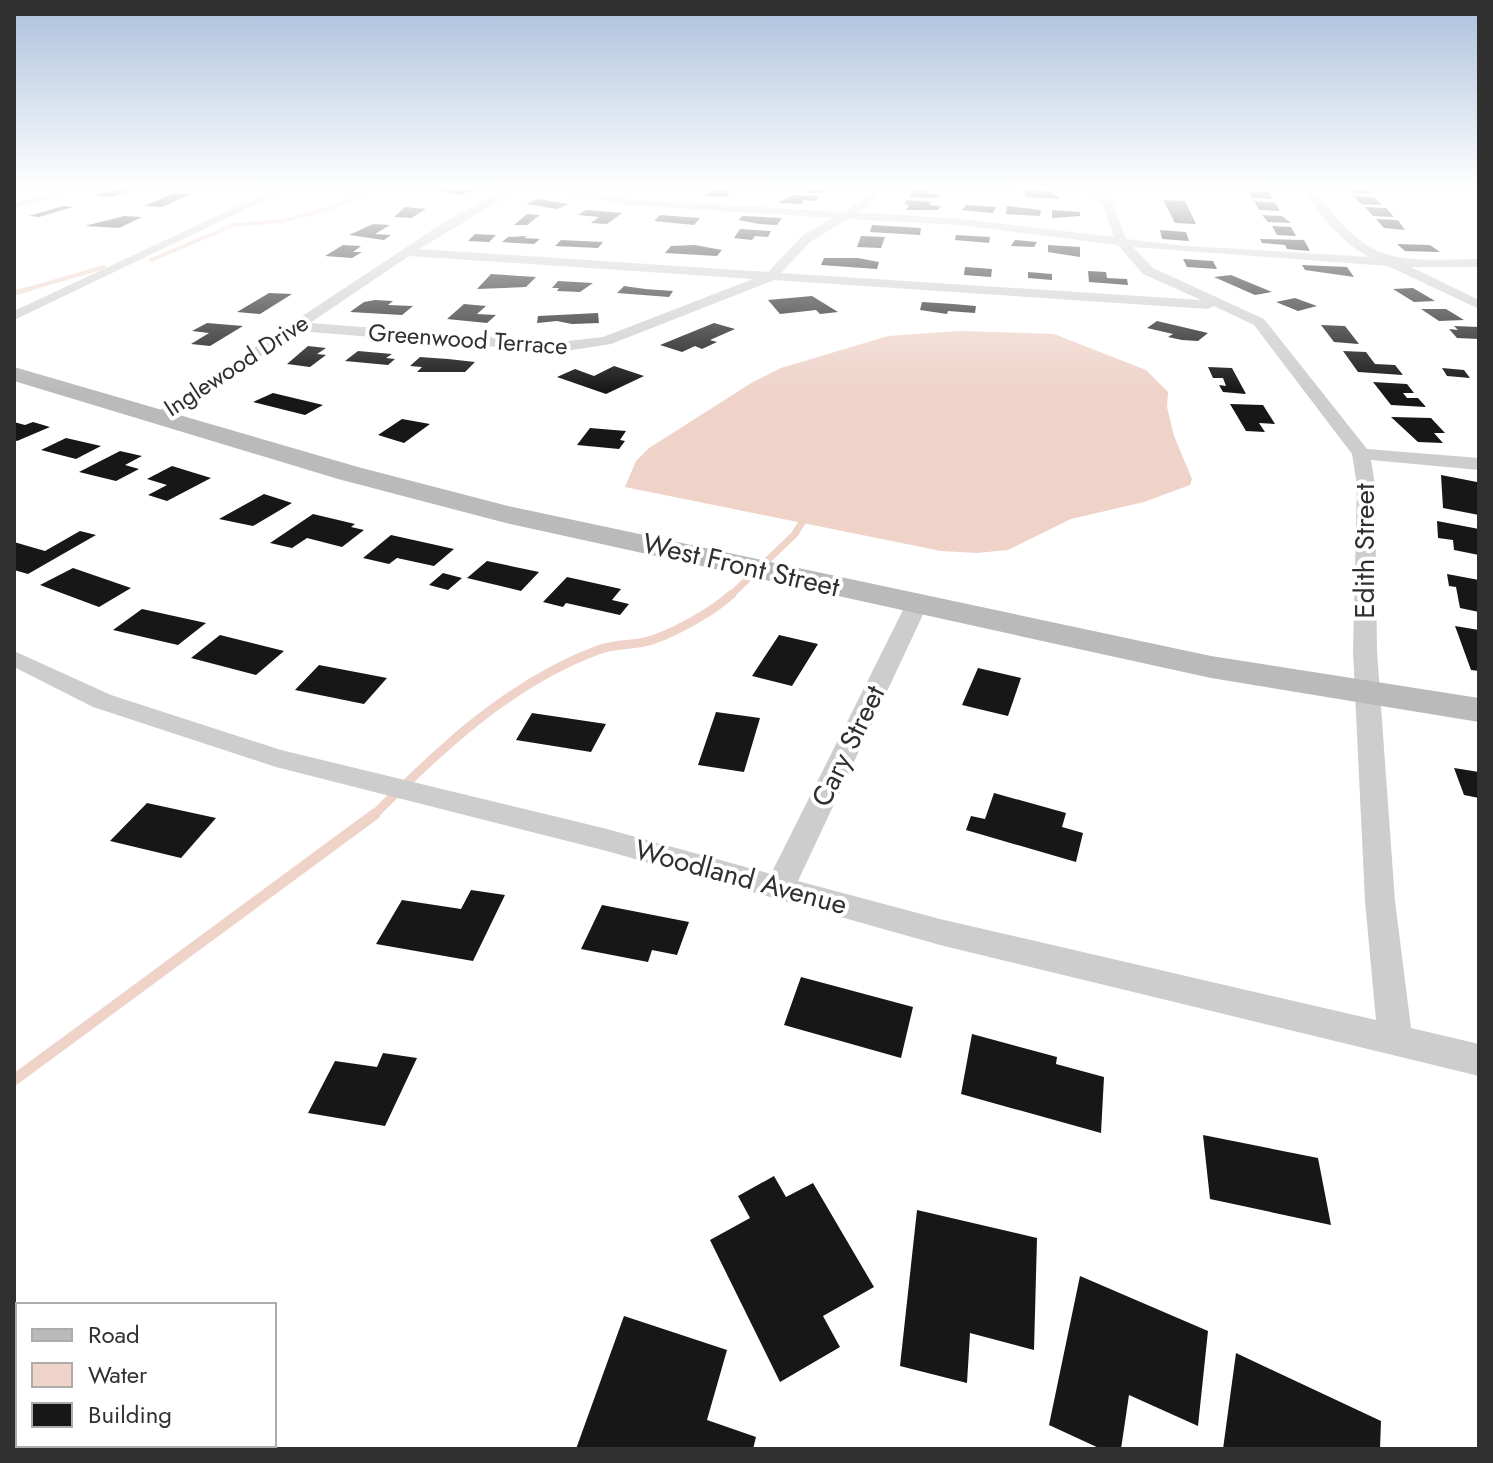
<svg xmlns="http://www.w3.org/2000/svg" width="1493" height="1463" font-family="Jost,sans-serif">
<style>
.water{fill:#efd3c9}
.lines{fill:none;stroke-linecap:round;stroke-linejoin:round}
.stream-far4{stroke:#efd3c9;stroke-width:4}
.stream-far3{stroke:#efd3c9;stroke-width:5}
.stream-far2{stroke:#efd3c9;stroke-width:7}
.stream-far1{stroke:#efd3c9;stroke-width:9}
.stream{stroke:#efd3c9;stroke-width:11}
.building{fill:#171717}
.street{fill:#cdcdcd;fill-rule:evenodd}
.secondary{fill:#bababa;fill-rule:evenodd}
.labels{text-anchor:middle;dominant-baseline:central;stroke-width:8;stroke-linejoin:round;paint-order:stroke}
.far-street-label{font-size:24px;fill:#303030;stroke:#fff}
.street-label{font-size:28px;fill:#303030;stroke:#fff}
</style>
<rect width="100%" height="100%" fill="#fff"/>
<path class="water" d="M959,331L1054,334L1146,370L1168,392L1167,407L1174,436L1192,479L1190,485L1144,502L1071,519L1008,550L977,553L941,551L625,487L636,461L649,448L753,382L781,368L888,336Z"/>
<g class="lines">
<path class="stream-far4" d="M151,260L234,225L282,221L333,208L377,186
M22,291L104,267"/>
<path class="stream-far3" d="M14,293L29,289"/>
<path class="stream-far2" d="M730,596L794,535L808,513"/>
<path class="stream-far1" d="M373,816C439,750 509,683 598,650C615,643 635,646 652,640C678,631 712,612 732,594"/>
<path class="stream" d="M14,1080L375,814"/>
</g>
<path class="building" d="M450,186L475,190L461,195L434,190Z
M715,186L734,187L727,197L706,196Z
M791,186H828L825,193H806L807,189H790Z
M1346,186L1367,187L1373,194L1352,193Z
M121,187L137,188L112,197L95,196Z
M913,188L929,189L927,194L940,195L939,198L910,197Z
M1025,189L1051,191L1060,199L1025,197Z
M1248,191L1269,192L1273,199L1251,198Z
M174,193L191,194L162,207L144,206Z
M793,195L819,196L816,201L804,200L802,204L778,203Z
M1353,196L1374,197L1382,205L1361,204Z
M538,199L569,204L557,209L526,204Z
M907,200L931,202L929,205L941,206L938,210H906L909,205L904,204Z
M1163,200L1185,201L1196,224L1175,223Z
M1254,201L1275,203L1280,211L1259,210Z
M966,205L996,207L993,213L962,210Z
M63,206L73,207L39,217L29,216Z
M1007,206L1041,210L1040,216L1006,214Z
M405,207L426,209L411,218L394,217Z
M1365,207L1386,208L1394,217L1373,216Z
M586,210L622,213L607,224L591,223L599,217L578,215Z
M1052,210L1080,212V216L1052,218Z
M527,214L540,215L527,225H514Z
M660,215L700,218L694,225L654,221Z
M1262,215L1282,216L1291,223L1268,222Z
M124,216L142,217L119,228L85,226Z
M742,216L782,218L777,225L759,224L739,220Z
M1376,219L1398,220L1405,230L1384,228Z
M373,224L390,225L375,234L391,235L384,240L349,235Z
M872,225L921,228L920,235L870,232Z
M1272,226L1291,227L1296,236L1277,235Z
M740,229L771,231L768,237L755,236L752,240L734,238Z
M1160,230L1186,232L1189,241L1162,239Z
M475,234L496,235L489,242L468,241Z
M956,235L990,237L989,243L955,240Z
M527,236L524,238L540,239L534,244L502,242L508,237Z
M861,236L885,237L881,248L857,247Z
M1260,239L1304,240L1310,251L1287,249L1285,245L1262,243Z
M561,240L603,242L598,248L555,246Z
M1015,240L1037,242L1034,247L1011,246Z
M1397,244L1430,245L1440,252L1405,251Z
M343,245L361,246L353,252H362L352,258L325,256Z
M695,245L722,250L717,256L665,253L671,246Z
M1048,245L1080,247V257L1048,252Z
M824,258H858L879,262L877,269L821,265Z
M1183,259L1213,261L1217,269L1187,267Z
M1302,265L1347,267L1354,277L1305,270Z
M965,267L992,269L991,277L964,275Z
M1088,271L1106,272L1107,278L1127,279L1128,285L1089,282Z
M1028,272L1052,274V280L1028,278Z
M491,274L536,277L526,287L477,289Z
M1231,275L1272,292L1255,295L1214,277Z
M558,281L593,283L580,292L557,291L559,288H552Z
M624,286L645,289L673,291L669,297L617,293Z
M1413,288L1435,301L1414,302L1393,289Z
M269,293L292,294L260,314L237,312Z
M812,296L838,312L820,314L816,310L780,314L768,300Z
M1295,298L1317,306L1298,311L1276,302Z
M375,300L393,301L388,305L413,306L402,315L350,312L364,302Z
M922,302L953,304L976,306L975,313L948,311L947,314L920,310Z
M464,304L486,306L477,314L496,315L487,323L447,319Z
M1421,309H1446L1464,320L1439,321Z
M598,313L599,323L572,324L557,321L537,323L538,316Z
M1157,321L1208,333L1198,341L1182,340L1168,337L1173,334L1147,328Z
M207,323L243,326L210,346L191,344L209,333L192,331Z
M714,323L735,329L710,340L717,342L702,349L695,346L682,352L660,345Z
M1321,325L1345,326L1359,344L1334,342Z
M1454,326L1479,327V339L1457,338L1449,329L1458,330Z
M308,346L326,348L317,354L326,355L310,367L287,364Z
M358,351L392,354L386,358L395,359L388,365L345,361Z
M1343,351L1366,352L1375,364L1395,365L1403,375L1358,372Z
M420,357L448,359L475,362L465,372H417L422,367L410,366Z
M614,366L644,376L606,394L557,377L575,369L594,376Z
M1208,367L1232,368L1246,394L1223,392L1219,385L1226,386L1223,378H1213Z
M1442,368L1464,370L1470,378L1447,376Z
M1373,382L1407,384L1414,393H1403L1407,398H1418L1426,407L1391,405Z
M273,393L323,405L305,415L253,402Z
M1230,404L1263,405L1275,424L1259,423L1265,432L1246,431Z
M1391,417L1431,418L1445,433H1434L1443,443L1418,442Z
M402,419L430,424L404,443L378,435Z
M14,422L25,425L33,422L50,427L17,441L14,440Z
M590,428L626,431L620,440L625,441L619,449L577,445Z
M66,438L101,446L76,459L41,450Z
M120,451L142,456L125,465L139,469L116,481L79,472Z
M172,466L211,478L167,501L148,495L167,485L147,479Z
M1441,475L1477,482L1479,515L1443,508Z
M264,494L292,503L253,526L219,519Z
M313,514L355,524L351,527L364,530L342,547L307,538L292,548L270,543Z
M1437,521L1479,529V555L1454,550L1453,540L1438,538Z
M80,531L96,535L28,574L14,570V542L45,551Z
M391,535L454,549L434,566L397,558L389,564L363,558Z
M487,561L539,572L521,591L467,578Z
M73,568L131,588L99,607L40,585Z
M443,573L462,578L448,590L429,585Z
M1447,574L1479,580V612L1460,608L1456,587L1449,586Z
M567,577L621,589L612,600L629,604L620,615L566,603L563,607L543,602Z
M142,609L206,623L178,645L113,630Z
M1455,626L1479,630V671L1471,670Z
M220,635L284,651L256,675L191,658Z
M779,635L818,644L792,686L752,676Z
M319,665L387,678L364,704L295,690Z
M978,668L1021,678L1008,716L962,705Z
M716,712L760,718L744,772L698,765Z
M532,713L606,724L591,752L516,740Z
M1454,768L1479,772V798L1464,795Z
M994,793L1066,813L1062,827L1083,833L1076,862L966,830L971,816L985,819Z
M147,803L216,818L181,858L110,841Z
M471,890L505,895L473,961L376,944L402,900L461,909Z
M602,905L689,922L677,955L652,950L648,962L581,949Z
M801,977L913,1007L901,1058L784,1025Z
M972,1034L1057,1057L1056,1064L1104,1077L1101,1133L961,1094Z
M383,1053L417,1058L385,1126L308,1113L335,1061L377,1067Z
M1203,1135L1318,1158L1331,1225L1210,1199Z
M774,1176L786,1197L813,1183L874,1287L823,1316L840,1347L780,1382L710,1240L750,1218L738,1196Z
M917,1210L1037,1238L1034,1350L970,1333L967,1383L900,1366Z
M1080,1276L1208,1331L1198,1426L1129,1395L1121,1449H1101L1049,1425Z
M624,1316L727,1350L707,1420L756,1437L753,1449H576Z
M1236,1353L1381,1421L1380,1449H1223Z"/>
<g class="lines">
<path class="street" d="M78,186H94L14,209V203Z
M281,186H294L14,320V311Z
M511,186H524L419,249L768,272L802,236L833,218L627,205L533,186H554L627,199L844,212L860,202L874,186H884L868,206L858,212L961,219L1114,237L1103,205L1084,186H1095L1113,204L1126,239L1187,246L1370,257C1339,242 1320,213 1300,186H1310C1372,264 1382,261 1479,259V267H1411L1479,300V309L1388,266L1133,247L1153,268L1264,319L1367,449L1479,458V470L1371,460L1375,485L1377,651L1395,901L1411,1028L1479,1044V1076L940,945L603,850L276,767L93,707L14,667V651L111,695L281,750L603,828L771,874L906,604L909,599H925L928,604L798,881L940,919L1376,1020L1365,901L1353,651L1357,485L1352,454L1254,325L1214,306L1208,309L774,280L611,344L559,352L298,331L163,422H151L148,418L449,219ZM848,219L961,225L1118,245L1143,274L1201,300L781,273L810,242ZM409,256L753,279L603,337L559,342L310,323Z"/>
<path class="secondary" d="M14,367L358,467L508,506L1211,656L1479,698V722L1211,678L506,523L338,479L14,381Z"/>
</g>
<linearGradient id="sky" x2="0" y2="1"><stop stop-color="#abc0dc"/><stop offset="0.48" stop-color="#fff"/><stop offset="1" stop-color="#fff" stop-opacity="0"/></linearGradient>
<rect width="1493" height="391" fill="url(#sky)"/>
<g class="labels">
<g class="far-street-label">
<text transform="translate(468 339) rotate(4)">Greenwood Terrace</text>
<text transform="translate(236 365) rotate(-33)">Inglewood Drive</text>
</g>
<g class="street-label">
<text transform="translate(1364 551) rotate(-90)">Edith Street</text>
<text transform="translate(741 565) rotate(13)">West Front Street</text>
<text transform="translate(848 746) rotate(-64)">Cary Street</text>
<text transform="translate(741 877) rotate(15)">Woodland Avenue</text>
</g>
</g>
<rect width="1493" height="1463" fill="none" stroke="#303030" stroke-width="32"/>
<rect x="16" y="1303" width="260" height="144" fill="#ffffff" stroke="#acacac" stroke-width="2"/>
<rect x="32" y="1329" width="40" height="12" fill="#bababa" stroke="#acacac" stroke-width="2"/>
<text x="88" y="1343" font-size="24" fill="#303030">Road</text>
<rect x="32" y="1363" width="40" height="24" fill="#efd3c9" stroke="#acacac" stroke-width="2"/>
<text x="88" y="1383" font-size="24" fill="#303030">Water</text>
<rect x="32" y="1403" width="40" height="24" fill="#171717" stroke="#acacac" stroke-width="2"/>
<text x="88" y="1423" font-size="24" fill="#303030">Building</text>
</svg>
